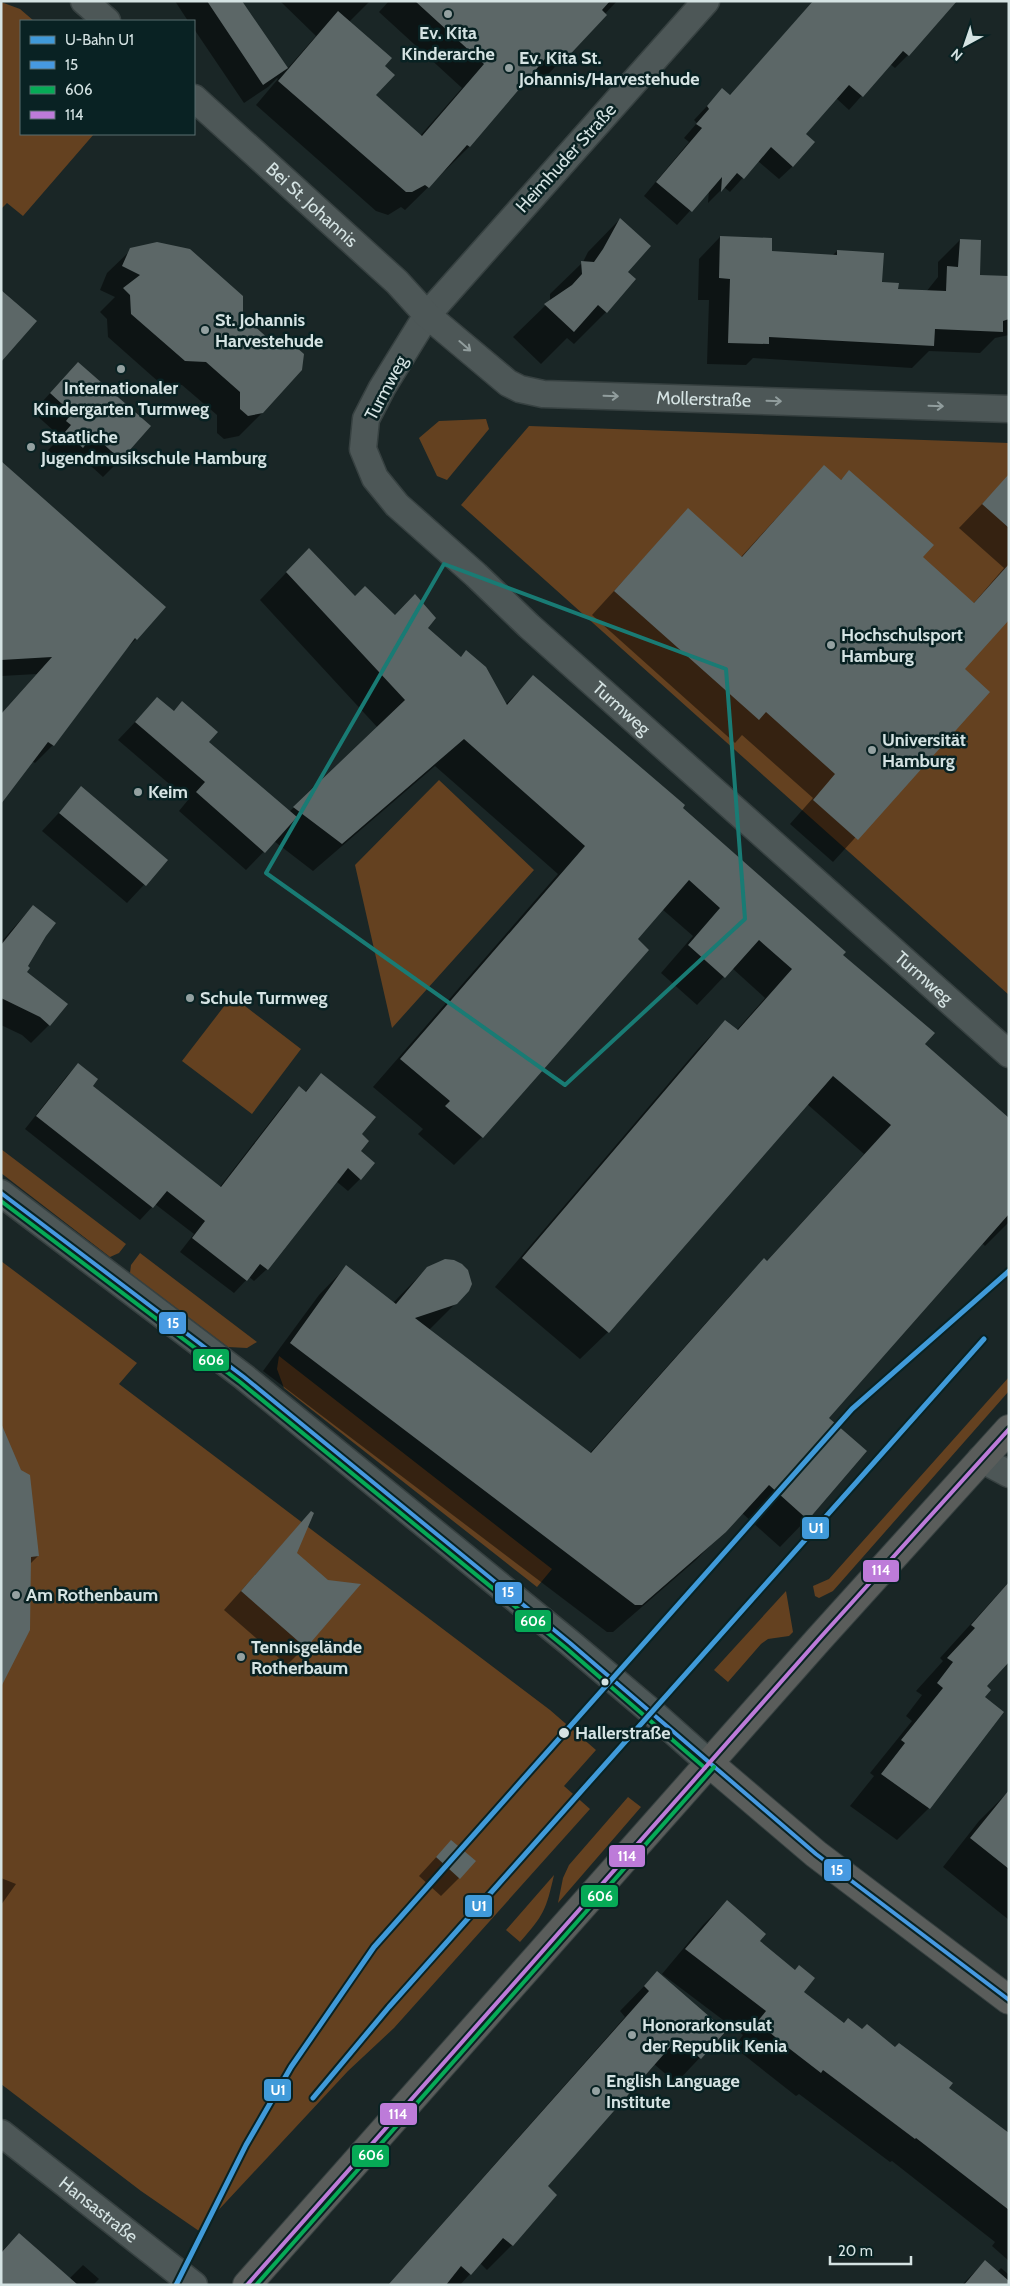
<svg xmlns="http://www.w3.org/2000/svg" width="1010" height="2286" font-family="Cabin,sans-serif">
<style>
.green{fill:#644120}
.shadow{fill:#0007}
.building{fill:#5c6767}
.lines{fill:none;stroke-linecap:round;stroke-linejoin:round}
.minor-casing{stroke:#374141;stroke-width:29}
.major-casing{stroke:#374141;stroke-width:30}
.minor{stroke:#4d5757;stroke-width:26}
.major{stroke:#5a5d5b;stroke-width:28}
.bus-1-casing{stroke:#092223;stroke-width:8}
.bus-2-casing{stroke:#092223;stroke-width:8}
.bus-3-casing{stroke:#092223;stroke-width:8}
.bus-1{stroke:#4699e1;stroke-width:4}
.bus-2{stroke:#06aa56;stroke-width:4}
.bus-3{stroke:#bd7bd9;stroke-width:4}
.metro-1-casing{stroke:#092223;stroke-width:9}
.metro-1{stroke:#409ad9;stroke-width:5}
.oneway{stroke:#919d9d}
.marked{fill:none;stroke:#197b74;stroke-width:4;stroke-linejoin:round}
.poi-dot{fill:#94a1a1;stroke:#092223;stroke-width:2}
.bus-dot{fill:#d5e3e3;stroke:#092223;stroke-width:2}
.labels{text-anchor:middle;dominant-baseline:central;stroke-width:5;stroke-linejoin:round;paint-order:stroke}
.poi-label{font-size:18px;font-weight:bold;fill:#d5e3e3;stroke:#092223;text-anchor:start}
.street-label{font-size:18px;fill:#d5e3e3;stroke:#092223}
.stop-label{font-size:18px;font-weight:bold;fill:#d5e3e3;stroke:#092223;text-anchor:start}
.line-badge{stroke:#092223;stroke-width:2}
.badge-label{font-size:14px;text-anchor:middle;font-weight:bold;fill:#fff}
</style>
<rect width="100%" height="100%" fill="#1a2626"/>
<path class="green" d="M1,2L20,9L34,21H21V134H94L23,216L7,203L1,209Z
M486,419L489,429L447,480L437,476L419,438L439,421Z
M529,426L1009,443V995L461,505Z
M439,780L534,870L392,1028L355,865Z
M232,996L301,1049L252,1114L182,1061Z
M1,1149L126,1244L119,1253L110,1257L1,1173Z
M140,1253L257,1342L247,1348L228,1347L130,1273L131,1265Z
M1,1261L137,1363L119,1384L550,1710L596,1750L564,1786L590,1809L394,2028L348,2071L199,2231L141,2191L1,2084Z
M279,1356L552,1569L537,1587L284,1388L277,1369Z
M1009,1377V1391L833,1591L819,1598L815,1596L813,1586L829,1579Z
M786,1591L793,1632L789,1636L768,1639L761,1644L728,1682L714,1670Z
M628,1797L641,1807L558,1903L563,1878L569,1865Z
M554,1875C546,1910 544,1915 520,1942L506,1930Z"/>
<path class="shadow" d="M175,1H241L287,69L316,36L280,1H370L349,22L383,66L375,96L420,136L462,88L379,12L389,1H617L538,85L528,77L469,147L405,210L401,207L388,215L376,211L256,105L278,79L277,78L268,87L244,103L194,29V21H188Z
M953,1L908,55L895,68L890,64L849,110L836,98L804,134L793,166L779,179L758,161L730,192L724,187L708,203L709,190L677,225L644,196L689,142L684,138L697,123L694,120L722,90L729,96L804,12Z
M620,219L626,272L606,312L574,344L567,338L541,364L513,337L550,301V294L583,262L588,252Z
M720,237L770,252L832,256L837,251L881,283L897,290L926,292L938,277V262L960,240L979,276L1009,277V335L995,338L980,353L929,351L912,368L753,358L746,365L707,364L709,300H698L699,259Z
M131,250L242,316L263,412L239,436L224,439L217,433V415L182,385L161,384L108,337L107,319L100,312L115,297L100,290L107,273Z
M61,381L121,459L103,477L81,457L76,462L71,458L64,465L48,450L54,444L49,439L55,432L33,412Z
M1,462L136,639L121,654L53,745L35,763L32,761L1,802V714L37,674L1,676Z
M824,466L840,481L849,471L921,557L973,604L1004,568L959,528L1007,478L1009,479V618L963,670L988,692L833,862L790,824L813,798L742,735L735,743L592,615L688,510L741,557Z
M308,550L355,597L395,616L426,628L505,705L533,677L842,955L923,1044L1009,1120V1222L985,1246L982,1243L828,1418L807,1519L780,1547L742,1513L696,1560L613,1632H607L263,1371L319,1295L346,1267L393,1303L427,1268L468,1291L429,1330L589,1454L737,1288L765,1260L766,1262L864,1154L807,1104L608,1332L580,1359L495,1287L698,1049L725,1021L736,1031L765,998L732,968L697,1005L661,973L693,936L662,909L636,939L648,950L482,1137L454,1165L418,1134L423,1129L373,1087L558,874L435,766L313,871L274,841L246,870L179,811L188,800L118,740L157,699L289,812L378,728L260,600Z
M82,788L167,860L127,903L42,831Z
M33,906L25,972L49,1025L31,1043L22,1035L1,1025V942Z
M78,1064L91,1087L219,1188L287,1100L300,1088L305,1092L321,1075L360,1134V1179L348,1191L336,1181L267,1269L254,1281L249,1277L234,1293L180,1252L194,1234L155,1204L140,1220L25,1129L66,1077Z
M1,1451L38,1556L30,1564Z
M311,1512L296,1554L305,1647L287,1665L224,1610Z
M1009,1582V1660L985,1686L983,1697L929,1808L897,1840L850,1806L874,1776L870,1773L912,1721L906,1716L922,1695L916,1691L943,1661L940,1658Z
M1008,1792H1009V1920L943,1867L979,1821Z
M451,1841L459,1878L441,1896L419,1876Z
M1,1878L16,1884L1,1905Z
M727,1901L802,1992L844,2024L947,2088L1009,2135V2261L992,2246L995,2242L892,2161L890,2162L799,2094L796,2096L734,2047L743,2035L662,1974L703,1925Z
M657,1973L724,2032L676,2083L654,2064L546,2186L556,2195L512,2245L487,2270L480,2263L460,2285H388L625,2017L620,2011Z
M19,2234L69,2279L83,2265L99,2279L93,2285H1V2252Z
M985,2261L997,2272L1001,2268L1009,2275V2285H962Z"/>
<path class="building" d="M207,1H242L288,68L263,85Z
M415,1H610L602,10L607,15L562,63L550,53L470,147L467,145L429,188L425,185L412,192H406L278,81L338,11L392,58L385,66L395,75L376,95L422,136L484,64Z
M813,1H957L909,56L903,51L863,97L849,85L806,134L815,142L793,167L771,147L744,179L737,173L721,192L722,177L692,212L656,182L702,128L696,124L709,109L707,106L722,88L730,95Z
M620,218L651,246L628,272L636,279L607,313L598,305L574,332L544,304L572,285L582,274L581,261L594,262L603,249Z
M720,236L772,238V251L837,255V250L884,253L882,282L899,283L898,289L946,291L947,266L958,267L960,239L981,240L980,275L1009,276V319L1003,321V332L935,329L934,346L769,337V344L728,343L730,279L719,278Z
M157,242L190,249L243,296V316L280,349L296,347L304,354L302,370L263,413L248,416L240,409V392L206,362L185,361L131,314L130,295L123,288L140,275L122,266L130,248Z
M1,290L37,321L1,362Z
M78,362L151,426L121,460L99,440L94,445L89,440L83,448L65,432L71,425L66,421L72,413L50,393Z
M1,461L166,607L137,640L135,638L54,746L48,742L1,804V714L52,657L1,660Z
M824,465L841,480L849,470L934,545L923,557L974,603L1009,564V620L965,669L990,692L858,840L813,800L835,774L766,712L759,720L614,591L688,508L742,557Z
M1009,474V528L982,504Z
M309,548L355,596L365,586L395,615L415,594L436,618L428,628L461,657L466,650L486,667L507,705L533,675L685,805L683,808L846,952L843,955L935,1033L925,1044L1009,1118V1214L829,1418L867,1451L808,1520L769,1485L726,1532L642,1605H635L290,1343L346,1265L396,1304L427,1267L445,1259L454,1260L462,1264L468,1270L472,1284L469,1291L457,1304L415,1318L591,1453L764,1258L767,1261L891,1125L833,1076L609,1333L522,1258L725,1020L738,1030L792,969L759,940L725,978L688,945L720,908L689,880L638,939L649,950L483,1138L445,1106L450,1101L400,1059L585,846L464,739L342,844L293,807L405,700L286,572Z
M157,697L174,711L182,701L218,732L209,742L297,817L265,853L196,792L205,782L135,722Z
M81,786L168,860L146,886L59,813Z
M33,905L56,923L46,936L28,966L30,968L27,972L68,1004L50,1026L40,1017L1,998V945Z
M78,1063L98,1079L93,1086L221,1187L299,1086L306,1092L321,1073L376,1117L362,1134L369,1141L361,1151L375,1163L361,1180L348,1168L268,1270L260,1264L247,1281L192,1238L205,1221L167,1191L153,1208L36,1116Z
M1,1423L21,1470L30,1475L39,1556L31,1557L30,1630L1,1687Z
M311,1511L314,1513L297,1553L328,1580L361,1584L306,1648L241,1591Z
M1009,1582V1662L987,1686L991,1690L985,1697L1004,1712L930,1809L881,1774L905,1743L901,1740L943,1688L937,1683L953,1662L947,1658L975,1628L971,1625Z
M1009,1790V1869L970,1838Z
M451,1840L476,1861L460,1879L436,1857Z
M727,1900L766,1934L760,1941L795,1970L799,1965L815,1978L804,1992L844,2023L848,2018L862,2029L867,2024L895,2047L899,2043L953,2083L949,2088L1009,2133V2210L916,2138L915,2139L823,2070L821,2073L786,2046L757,2022L766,2011L685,1949Z
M657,1971L726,2031L701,2059L678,2038L548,2186L557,2195L513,2246L503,2238L471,2275L461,2266L446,2285H388L649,1991L644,1986Z
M19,2233L52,2262L78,2285H1V2253Z
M985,2260L1009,2281V2285H964Z"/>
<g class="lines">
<g class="minor-casing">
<g id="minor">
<path d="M84,1L107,21"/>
<path id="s1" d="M706,1L427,315L382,388L366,419L363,449L375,478L397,505L476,575L529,626L1009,1054"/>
<path id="s2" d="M194,98L397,282L427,315L508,383L520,389L543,394L1009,409"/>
<path d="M1,1193L244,1377L570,1643L654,1714L709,1763"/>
<path d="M981,1459L1009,1474"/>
<path id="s3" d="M1,2133L194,2285"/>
</g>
</g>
<g class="major-casing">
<path id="major" d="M709,1763L816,1854L1009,2000
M247,2285L819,1639L1009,1429"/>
</g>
<use href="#minor" class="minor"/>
<use href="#major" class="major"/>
<g class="bus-1-casing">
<path id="bus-1" d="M1,1193L244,1377L570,1643L816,1854L1009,2000"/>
</g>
<g class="bus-2-casing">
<path id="bus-2" d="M1,1201L240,1382L566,1648L705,1768
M256,2285L714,1767"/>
</g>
<g class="bus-3-casing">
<path id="bus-3" d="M247,2285L819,1639L1009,1429"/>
</g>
<use href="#bus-1" class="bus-1"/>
<use href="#bus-2" class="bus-2"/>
<use href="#bus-3" class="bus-3"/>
<g class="metro-1-casing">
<path id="metro-1" d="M313,2098L389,2007L984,1339
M176,2285L246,2145L291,2067L374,1947L852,1409L1009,1271"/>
</g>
<use href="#metro-1" class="metro-1"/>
</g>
<defs><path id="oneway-shaft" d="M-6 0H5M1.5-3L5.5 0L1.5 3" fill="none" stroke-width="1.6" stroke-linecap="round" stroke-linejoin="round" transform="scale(1.25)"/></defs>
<g class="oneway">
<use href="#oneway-shaft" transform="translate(465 346) rotate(41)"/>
<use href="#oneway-shaft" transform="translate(611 396) rotate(2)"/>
<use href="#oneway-shaft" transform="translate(774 401) rotate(2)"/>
<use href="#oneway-shaft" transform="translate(936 406) rotate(2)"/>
</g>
<path class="marked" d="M444,564L726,669L745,919L565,1085L266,873Z"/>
<g class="poi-dot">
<circle cx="448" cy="14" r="5"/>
<circle cx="509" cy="68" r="5"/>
<circle cx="205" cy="330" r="5"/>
<circle cx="121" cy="369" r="5"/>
<circle cx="31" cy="447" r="5"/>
<circle cx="831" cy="645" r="5"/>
<circle cx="872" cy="750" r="5"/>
<circle cx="138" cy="792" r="5"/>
<circle cx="190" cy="998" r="5"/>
<circle cx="16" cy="1595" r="5"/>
<circle cx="241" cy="1657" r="5"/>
<circle cx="632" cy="2035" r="5"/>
<circle cx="596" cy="2091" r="5"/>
</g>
<g class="bus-dot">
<circle cx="605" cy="1682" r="4.5"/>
<circle cx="564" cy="1733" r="6"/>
</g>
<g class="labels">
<g class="poi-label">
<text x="448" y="33" text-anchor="middle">Ev. Kita<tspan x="448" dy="21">Kinderarche</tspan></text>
<text x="519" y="58">Ev. Kita St.<tspan x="519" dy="21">Johannis/Harvestehude</tspan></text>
<text x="215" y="320">St. Johannis<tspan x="215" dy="21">Harvestehude</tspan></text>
<text x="121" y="388" text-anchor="middle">Internationaler<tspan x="121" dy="21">Kindergarten Turmweg</tspan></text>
<text x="41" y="437">Staatliche<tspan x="41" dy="21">Jugendmusikschule Hamburg</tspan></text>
<text x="841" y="635">Hochschulsport<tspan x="841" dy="21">Hamburg</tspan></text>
<text x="882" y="740">Universität<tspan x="882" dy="21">Hamburg</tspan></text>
<text x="148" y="792">Keim</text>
<text x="200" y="998">Schule Turmweg</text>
<text x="26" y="1595">Am Rothenbaum</text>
<text x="251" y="1647">Tennisgelände<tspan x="251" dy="21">Rotherbaum</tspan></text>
<text x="642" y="2025">Honorarkonsulat<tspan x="642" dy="21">der Republik Kenia</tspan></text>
<text x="606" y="2081">English Language<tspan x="606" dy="21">Institute</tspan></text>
</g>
<g class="street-label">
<text transform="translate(566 158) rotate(-48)">Heimhuder Straße</text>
<text stroke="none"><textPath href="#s2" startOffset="159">Bei St. Johannis</textPath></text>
<text transform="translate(386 388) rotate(-62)">Turmweg</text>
<text stroke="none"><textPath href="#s2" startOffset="622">Mollerstraße</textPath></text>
<text stroke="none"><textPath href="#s1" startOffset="940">Turmweg</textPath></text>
<text stroke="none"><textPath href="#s1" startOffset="1345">Turmweg</textPath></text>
<text stroke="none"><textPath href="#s3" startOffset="124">Hansastraße</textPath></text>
</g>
<g class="stop-label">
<text x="575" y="1733">Hallerstraße</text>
</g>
</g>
<g class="line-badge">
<rect x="158" y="1311" width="29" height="24" rx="5" fill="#4699e1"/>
<rect x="192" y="1348" width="38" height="24" rx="5" fill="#06aa56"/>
<rect x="801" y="1516" width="29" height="24" rx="5" fill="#409ad9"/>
<rect x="862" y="1559" width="38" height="24" rx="5" fill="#bd7bd9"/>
<rect x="494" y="1581" width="29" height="24" rx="5" fill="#4699e1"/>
<rect x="514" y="1609" width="38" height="24" rx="5" fill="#06aa56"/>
<rect x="608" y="1844" width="38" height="24" rx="5" fill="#bd7bd9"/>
<rect x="823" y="1858" width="29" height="24" rx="5" fill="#4699e1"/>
<rect x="580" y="1884" width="39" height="24" rx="5" fill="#06aa56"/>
<rect x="464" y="1894" width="29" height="24" rx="5" fill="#409ad9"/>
<rect x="263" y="2078" width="29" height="24" rx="5" fill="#409ad9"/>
<rect x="379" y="2102" width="39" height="24" rx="5" fill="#bd7bd9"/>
<rect x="351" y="2144" width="39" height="24" rx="5" fill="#06aa56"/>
</g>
<g class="badge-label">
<text x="173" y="1328">15</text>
<text x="211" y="1365">606</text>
<text x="816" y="1533">U1</text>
<text x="881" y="1575">114</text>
<text x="508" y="1597">15</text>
<text x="533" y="1626">606</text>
<text x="627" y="1861">114</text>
<text x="837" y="1875">15</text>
<text x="600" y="1901">606</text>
<text x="479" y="1911">U1</text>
<text x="278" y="2095">U1</text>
<text x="398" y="2119">114</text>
<text x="371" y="2160">606</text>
</g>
<rect width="1010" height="2286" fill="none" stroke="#d5e3e3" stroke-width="5"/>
<rect x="20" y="20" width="175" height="115" fill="#092223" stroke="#5b6f70"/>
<rect x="30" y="36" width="25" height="8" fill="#409ad9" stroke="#5b6f70"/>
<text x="65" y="45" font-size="15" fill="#d5e3e3">U-Bahn U1</text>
<rect x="30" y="61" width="25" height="8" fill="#4699e1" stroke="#5b6f70"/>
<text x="65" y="70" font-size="15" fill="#d5e3e3">15</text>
<rect x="30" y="86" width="25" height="8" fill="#06aa56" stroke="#5b6f70"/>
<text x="65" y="95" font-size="15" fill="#d5e3e3">606</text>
<rect x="30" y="111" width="25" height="8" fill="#bd7bd9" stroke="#5b6f70"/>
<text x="65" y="120" font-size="15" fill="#d5e3e3">114</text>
<g transform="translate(965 45) rotate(220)" stroke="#092223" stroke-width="4" paint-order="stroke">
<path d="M0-4L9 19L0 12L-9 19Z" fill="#d5e3e3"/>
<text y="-8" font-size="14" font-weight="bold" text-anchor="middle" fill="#d5e3e3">N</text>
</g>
<path d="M830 2256v8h81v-8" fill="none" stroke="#d5e3e3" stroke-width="2.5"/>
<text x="838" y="2256" font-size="15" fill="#d5e3e3" stroke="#092223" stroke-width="4" paint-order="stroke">20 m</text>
</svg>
